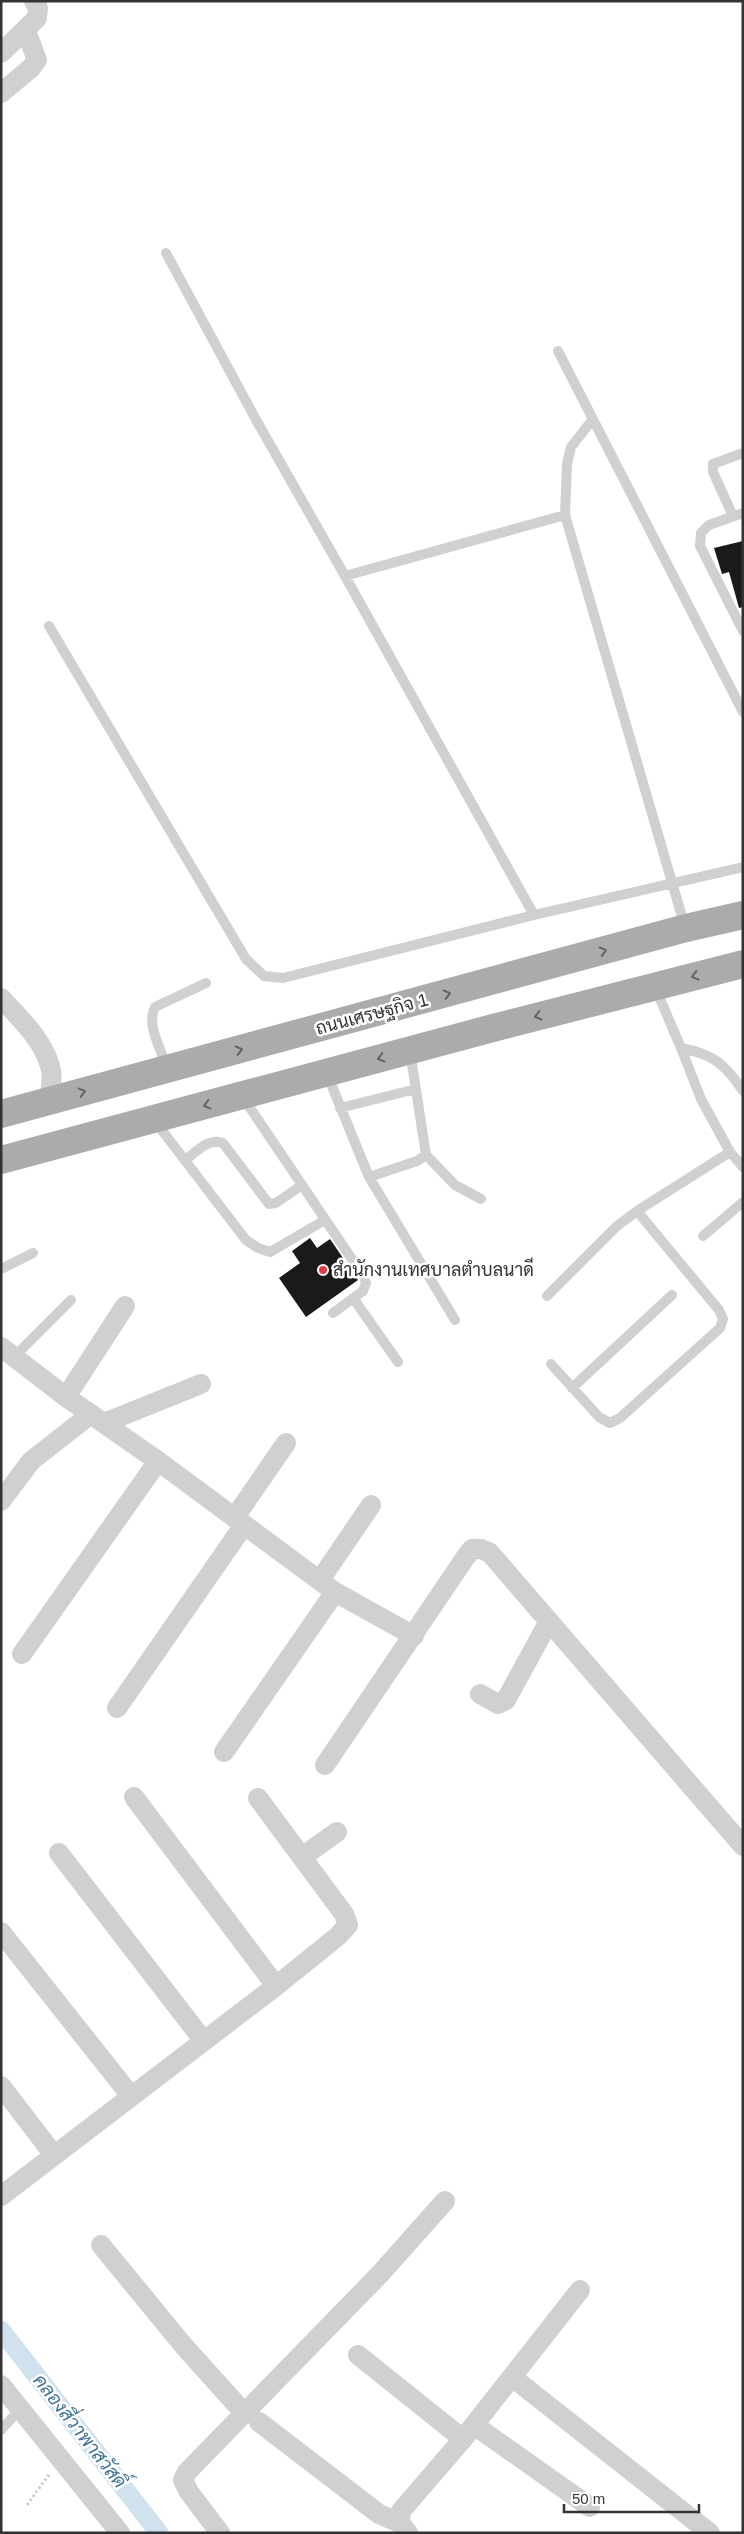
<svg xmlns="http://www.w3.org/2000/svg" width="744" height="2534" font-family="Arial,Sarabun,sans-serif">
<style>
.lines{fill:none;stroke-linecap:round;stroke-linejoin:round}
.canal{stroke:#cfe2ee;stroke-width:19}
.building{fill:#1a1a1a}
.path{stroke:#cdcdcd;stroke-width:3;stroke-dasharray:2.5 2.5;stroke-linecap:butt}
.lane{stroke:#d0d0d0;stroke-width:10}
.street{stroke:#d0d0d0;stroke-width:20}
.primary{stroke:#ababab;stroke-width:28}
.oneway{stroke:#636363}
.poi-dot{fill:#e63946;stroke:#fff;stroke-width:2}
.labels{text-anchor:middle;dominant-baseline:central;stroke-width:5;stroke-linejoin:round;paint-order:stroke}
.street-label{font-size:18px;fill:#333;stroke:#fff}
.poi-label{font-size:18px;fill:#333;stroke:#fff;text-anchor:start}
.water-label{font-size:19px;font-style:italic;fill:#3f7597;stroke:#fff}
</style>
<rect width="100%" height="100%" fill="#fff"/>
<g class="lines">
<path class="canal" d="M1,2330L159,2533"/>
</g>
<path class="building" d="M743,541V607L739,608L729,572L722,574L714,548Z
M310,1238L317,1248L330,1239L358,1280L306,1317L279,1278L300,1263L292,1251Z"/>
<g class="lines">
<path class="path" d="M27,2505L50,2473"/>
<path class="lane" d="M166,253L255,418L345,576
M558,351L743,712
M743,513L709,525L701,533L700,546L743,631
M565,515L567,464L571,447L593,419
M733,516L713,472V464L743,453
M49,626L246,959L264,976L283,978L534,915L743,867
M534,915L345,576L565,515L685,927
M655,987L681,1048C713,1054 725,1064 743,1091
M410,1051L426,1155L455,1185L481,1199
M167,1067C161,1050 146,1024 155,1007L206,983
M327,1074L369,1177L417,1161L426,1155
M242,1096L364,1277L366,1283L363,1291L333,1313
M340,1108L416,1089
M154,1120L246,1240L258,1248L270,1252L325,1220
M730,1152L743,1167
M185,1160C195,1153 209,1137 223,1143L269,1204L276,1203L302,1185
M369,1177L455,1320
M703,1236L743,1202
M1,1269L33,1253
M547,1296L617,1226L637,1211
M353,1298L398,1362
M14,1357L71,1300
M551,1364L599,1417L610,1423L620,1418L720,1328L723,1319L719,1310L637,1211L730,1152L701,1099L681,1048
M572,1388L672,1295
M1,2430L20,2409"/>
<path class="street" d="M1,53L37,18L38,8L34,1
M1,93L31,68L37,60L26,31
M1,998C21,1019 45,1042 51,1070C53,1080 50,1092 49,1101
M1,1347L66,1397L158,1461L335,1592L414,1636
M66,1397L125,1306
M104,1423L201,1384
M1,1501L31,1461L91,1414
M235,1517L286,1443
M320,1580L371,1505
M22,1654L158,1461
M480,1694L498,1704L506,1700L549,1621
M117,1708L244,1525
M224,1752L335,1592
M325,1765L465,1558L472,1549H481L490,1553L743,1846
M134,1797L276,1986
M59,1853L203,2040
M302,1857L337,1832
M1,1932L131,2096
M1,2086L54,2155
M1,2196L276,1986L338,1936L348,1925L344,1914L258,1798
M101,2245L183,2345L245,2414
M358,2355L463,2439
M512,2377L710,2533
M1,2385L120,2533
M259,2422L379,2514L400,2523
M474,2425L590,2507
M220,2533L189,2492L183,2480L187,2472L380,2274L445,2201
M408,2533L400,2523L401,2511L463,2439L580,2290"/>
<path class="primary" d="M1,1114L686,928L743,915
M1,1160L493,1028L743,964"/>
</g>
<defs><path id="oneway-chevron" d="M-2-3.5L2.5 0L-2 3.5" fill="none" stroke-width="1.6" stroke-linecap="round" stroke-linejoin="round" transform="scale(1.25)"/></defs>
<g class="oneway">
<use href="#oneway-chevron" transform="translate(603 951) rotate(-15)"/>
<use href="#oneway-chevron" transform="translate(695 976) rotate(166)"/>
<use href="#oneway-chevron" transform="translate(447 994) rotate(-15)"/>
<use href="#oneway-chevron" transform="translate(538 1016) rotate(166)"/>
<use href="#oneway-chevron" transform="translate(239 1050) rotate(-15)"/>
<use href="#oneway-chevron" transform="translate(381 1058) rotate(165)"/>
<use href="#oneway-chevron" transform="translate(82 1092) rotate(-15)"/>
<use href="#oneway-chevron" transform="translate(207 1105) rotate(165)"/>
</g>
<circle class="poi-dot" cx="323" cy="1270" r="5"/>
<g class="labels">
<g class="street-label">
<text transform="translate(372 1014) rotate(-15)">ถนนเศรษฐกิจ 1</text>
</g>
<g class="poi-label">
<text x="333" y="1270">สำนักงานเทศบาลตำบลนาดี</text>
</g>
<g class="water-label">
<text transform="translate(80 2431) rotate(52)">คลองสี่วาพาสวัสดิ์</text>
</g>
</g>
<rect width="744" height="2534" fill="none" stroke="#333333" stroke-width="5"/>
<path d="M564 2504v8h135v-8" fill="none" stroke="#333333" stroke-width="2.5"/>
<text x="572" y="2504" font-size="15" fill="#333333" stroke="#ffffff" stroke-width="4" paint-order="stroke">50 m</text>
</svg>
